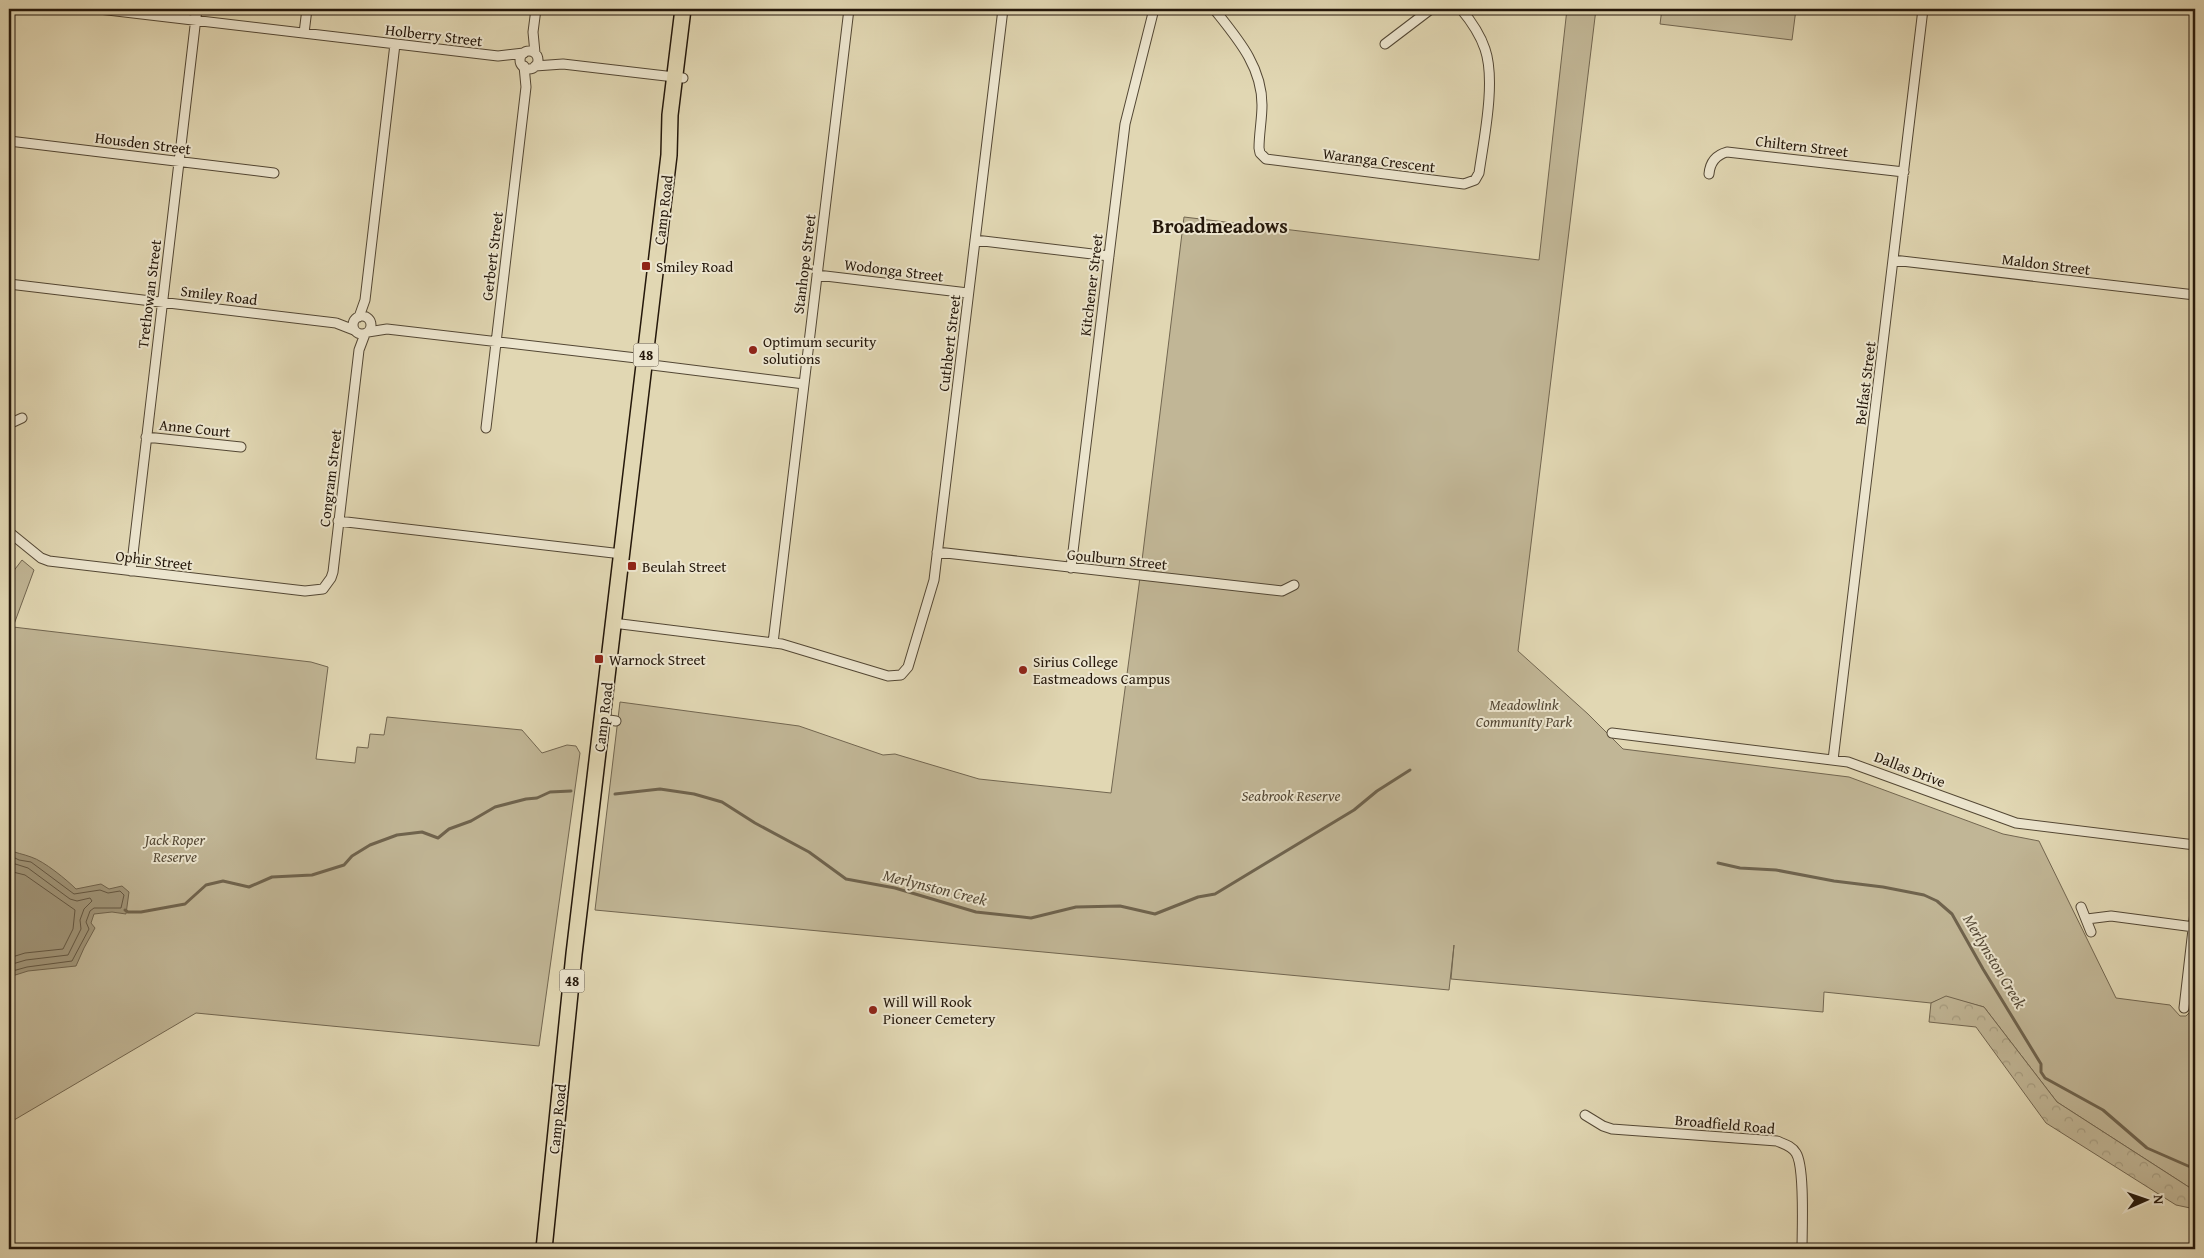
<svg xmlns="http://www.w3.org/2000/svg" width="2204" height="1258" font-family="'Gentium Book Plus',serif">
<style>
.green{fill:#c1b696;stroke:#726650}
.forest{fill:url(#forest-crowns);stroke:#726650}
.water{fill:#a1967a;stroke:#6f634d}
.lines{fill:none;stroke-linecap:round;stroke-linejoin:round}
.shore{stroke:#625642;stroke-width:1}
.stream{stroke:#6f634d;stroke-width:3}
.minor-casing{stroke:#534734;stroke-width:11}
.primary-casing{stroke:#24170a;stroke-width:18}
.minor{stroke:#ece5ce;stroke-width:9}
.primary{stroke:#e1d7b3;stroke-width:15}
.poi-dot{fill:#8f2418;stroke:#ece5ce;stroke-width:2}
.labels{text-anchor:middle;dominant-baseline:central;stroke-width:4;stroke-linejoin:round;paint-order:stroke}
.shield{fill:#ece5ce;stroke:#605545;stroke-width:1}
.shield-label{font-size:14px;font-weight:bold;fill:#24170a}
.street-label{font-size:15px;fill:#24170a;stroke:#ece5ce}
.poi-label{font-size:15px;fill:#24170a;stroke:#ece5ce;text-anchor:start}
.park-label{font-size:15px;font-style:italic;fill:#534734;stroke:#ece5ce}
.water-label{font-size:16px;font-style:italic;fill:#564a37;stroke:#ece5ce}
.district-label{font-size:20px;font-weight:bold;fill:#24170a;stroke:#ece5ce}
</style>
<defs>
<pattern id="forest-crowns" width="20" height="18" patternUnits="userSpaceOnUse" patternTransform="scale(1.25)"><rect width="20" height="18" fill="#c1b696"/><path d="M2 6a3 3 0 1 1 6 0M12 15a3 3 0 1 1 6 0" fill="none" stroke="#a69c80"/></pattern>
</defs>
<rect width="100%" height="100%" fill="#e1d7b3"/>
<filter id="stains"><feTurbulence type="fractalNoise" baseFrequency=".004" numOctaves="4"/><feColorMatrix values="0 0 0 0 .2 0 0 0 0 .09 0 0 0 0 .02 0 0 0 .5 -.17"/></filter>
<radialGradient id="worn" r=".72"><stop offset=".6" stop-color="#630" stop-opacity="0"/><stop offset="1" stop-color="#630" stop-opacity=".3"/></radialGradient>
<path class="green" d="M1567,9H1596L1518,651L1588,714L1623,749L1849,777L2003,834L2039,841L2116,998L2170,1005L2180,1016H2186L2195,1007V1191L2057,1102L1984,1007L1946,997L1931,1003L1824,992L1823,1012L1451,979L1454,945L1449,990L595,910L620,702L799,726L883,755L895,754L979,779L1111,793L1139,585L1184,217L1539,260Z
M1662,9H1796L1792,40L1660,24Z
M22,560L34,570L13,627L311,662L328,667L316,759L355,763L357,747L368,748L370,734L384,735L387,717L522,730L542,753L567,745L576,746L580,753L539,1046L196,1013L9,1123V577Z"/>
<path class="forest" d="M1946,996L1984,1007L2057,1102L2195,1191V1209L2176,1205L2046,1123L1976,1027L1929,1022L1931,1003Z"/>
<path class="water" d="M9,850C16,853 23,854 31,857C44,861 67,880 76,889L101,884L109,889L122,886L129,892L126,914L112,912L94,914L91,923L95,928L84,948L76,966L28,971L9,977Z"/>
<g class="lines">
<path class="shore" d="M9,855L19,860L31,862L74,894L100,890L108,893L120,891L124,895L121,908H94L90,911L86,922L89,929L72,961L27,967L9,972
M9,862L28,868L70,899L77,901L90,898L92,901L84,909L80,920L81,929L68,955L26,960L9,965
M9,871L25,875L75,910L73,929L63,949L25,953L9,958"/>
<path class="stream" d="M615,794L660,789L694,794L722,802L755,823L809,852L846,879L895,888L976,912L1031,918L1076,907L1120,906L1155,914L1198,897L1215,894L1354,810L1377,791L1410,770
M1718,863L1740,868L1776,870L1834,881L1883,887L1924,895L1937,901L1952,914L1983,969L2041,1064V1072L2045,1078L2103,1110L2147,1148L2195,1169
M125,910L128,912H141L185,904L206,885L223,881L249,887L272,877L312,875L344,865L352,856L370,845L397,835L422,832L438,838L449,829L471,821L495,807L526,799L537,798L550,792L571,791"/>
<g class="minor-casing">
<path id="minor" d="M99,9L498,56L524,53
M1214,9C1237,38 1262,66 1262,105C1262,119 1259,134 1259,148L1260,153L1266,159L1464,184L1475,180L1479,173C1484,138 1496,81 1485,49C1480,34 1471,21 1461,9
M304,33L307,9
M1385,44L1431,9
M520 60a9 9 0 1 1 18 0a9 9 0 1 1-18 0Z
M535,53L533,32L536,9
M535,66L563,64L683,78
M9,141L274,173
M1709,174C1710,162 1716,155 1727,152L1904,172
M975,240L1109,256
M1893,260L2195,295
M817,275L968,293
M9,284L336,323L354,330
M353 325a9 9 0 1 1 18 0a9 9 0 1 1-18 0Z
M359,317L365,300L395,44
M368,332L387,329L645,359
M644,364L804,384
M9,424L22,418
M486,428L526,87L524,66
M146,437L241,447
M338,521L622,554
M9,532L41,558L49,561L305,591L323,589L331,578L333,572L359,350L365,334
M937,552L1282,591L1294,585
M1071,568L1125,124L1154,9
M131,571L197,9
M613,623L782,644L888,676L901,675L908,667L934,580L1003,9
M773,643L849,9
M602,719L616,721
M1612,733L1848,762L2016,823L2195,845
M1833,760L1923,9
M2081,907L2091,932
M2087,919L2111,916L2194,927
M2184,1008L2195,912
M1585,1115L1603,1126L1612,1129L1777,1141C1784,1144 1792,1146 1796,1153C1805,1167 1802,1230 1802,1249"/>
</g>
<g class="primary-casing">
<path id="primary" d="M544,1249L574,954L669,155L670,115L683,9"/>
</g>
<use href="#minor" class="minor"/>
<use href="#primary" class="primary"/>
</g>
<g class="poi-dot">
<rect x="641" y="261" width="10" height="10" rx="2.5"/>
<circle cx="753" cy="350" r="5"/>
<rect x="627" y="561" width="10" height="10" rx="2.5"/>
<rect x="594" y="654" width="10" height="10" rx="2.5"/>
<circle cx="1023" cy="670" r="5"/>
<circle cx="873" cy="1010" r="5"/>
</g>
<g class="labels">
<g class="shield">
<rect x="633.5" y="343.5" width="25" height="23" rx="4"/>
<rect x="559.5" y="969.5" width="25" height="23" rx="4"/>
</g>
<g class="shield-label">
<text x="646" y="355">48</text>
<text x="572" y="981">48</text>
</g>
<g class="street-label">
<text transform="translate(434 35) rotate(7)">Holberry Street</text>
<text transform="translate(143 143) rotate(7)">Housden Street</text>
<text transform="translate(1802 146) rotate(7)">Chiltern Street</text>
<text transform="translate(1379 160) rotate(7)">Waranga Crescent</text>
<text transform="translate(663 210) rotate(-83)">Camp Road</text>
<text transform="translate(492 256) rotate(-83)">Gerbert Street</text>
<text transform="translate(804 264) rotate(-83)">Stanhope Street</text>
<text transform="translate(2046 264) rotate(7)">Maldon Street</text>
<text transform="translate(894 270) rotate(7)">Wodonga Street</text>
<text transform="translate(1091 285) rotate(-83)">Kitchener Street</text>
<text transform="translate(149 294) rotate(-83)">Trethowan Street</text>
<text transform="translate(219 295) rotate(7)">Smiley Road</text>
<text transform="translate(949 343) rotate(-83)">Cuthbert Street</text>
<text transform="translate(1865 383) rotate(-83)">Belfast Street</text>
<text transform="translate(195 428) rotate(6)">Anne Court</text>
<text transform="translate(330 478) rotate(-83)">Congram Street</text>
<text transform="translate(1117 559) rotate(6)">Goulburn Street</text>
<text transform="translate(154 560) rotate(7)">Ophir Street</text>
<text transform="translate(603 717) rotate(-83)">Camp Road</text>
<text transform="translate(1910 769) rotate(21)">Dallas Drive</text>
<text transform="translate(557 1119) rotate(-84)">Camp Road</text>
<text transform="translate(1725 1124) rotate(5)">Broadfield Road</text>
</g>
<g class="poi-label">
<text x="656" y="266">Smiley Road</text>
<text x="763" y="341">Optimum security<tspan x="763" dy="17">solutions</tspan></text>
<text x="642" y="566">Beulah Street</text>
<text x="609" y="659">Warnock Street</text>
<text x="1033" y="661">Sirius College<tspan x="1033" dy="17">Eastmeadows Campus</tspan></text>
<text x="883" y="1001">Will Will Rook<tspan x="883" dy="17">Pioneer Cemetery</tspan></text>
</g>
<g class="park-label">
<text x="1524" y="704">Meadowlink<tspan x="1524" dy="17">Community Park</tspan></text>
<text x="1291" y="795">Seabrook Reserve</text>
<text x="175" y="839">Jack Roper<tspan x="175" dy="17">Reserve</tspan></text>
</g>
<g class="water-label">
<text transform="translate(935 887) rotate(14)">Merlynston Creek</text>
<text transform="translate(1995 961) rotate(59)">Merlynston Creek</text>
</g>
<g class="district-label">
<text x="1220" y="225">Broadmeadows</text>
</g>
</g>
<rect width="2204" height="1258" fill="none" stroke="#e1d7b3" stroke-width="30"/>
<rect x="10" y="10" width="2184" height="1238" fill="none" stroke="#24170a" stroke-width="2.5"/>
<rect x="15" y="15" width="2174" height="1228" fill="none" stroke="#24170a"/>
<g transform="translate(2146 1200) rotate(88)" stroke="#ece5ce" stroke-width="4" paint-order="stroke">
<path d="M0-4L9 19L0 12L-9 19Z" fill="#24170a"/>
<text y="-8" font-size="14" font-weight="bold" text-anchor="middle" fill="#24170a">N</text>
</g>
<rect width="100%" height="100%" filter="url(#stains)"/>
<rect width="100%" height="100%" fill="url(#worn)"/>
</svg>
